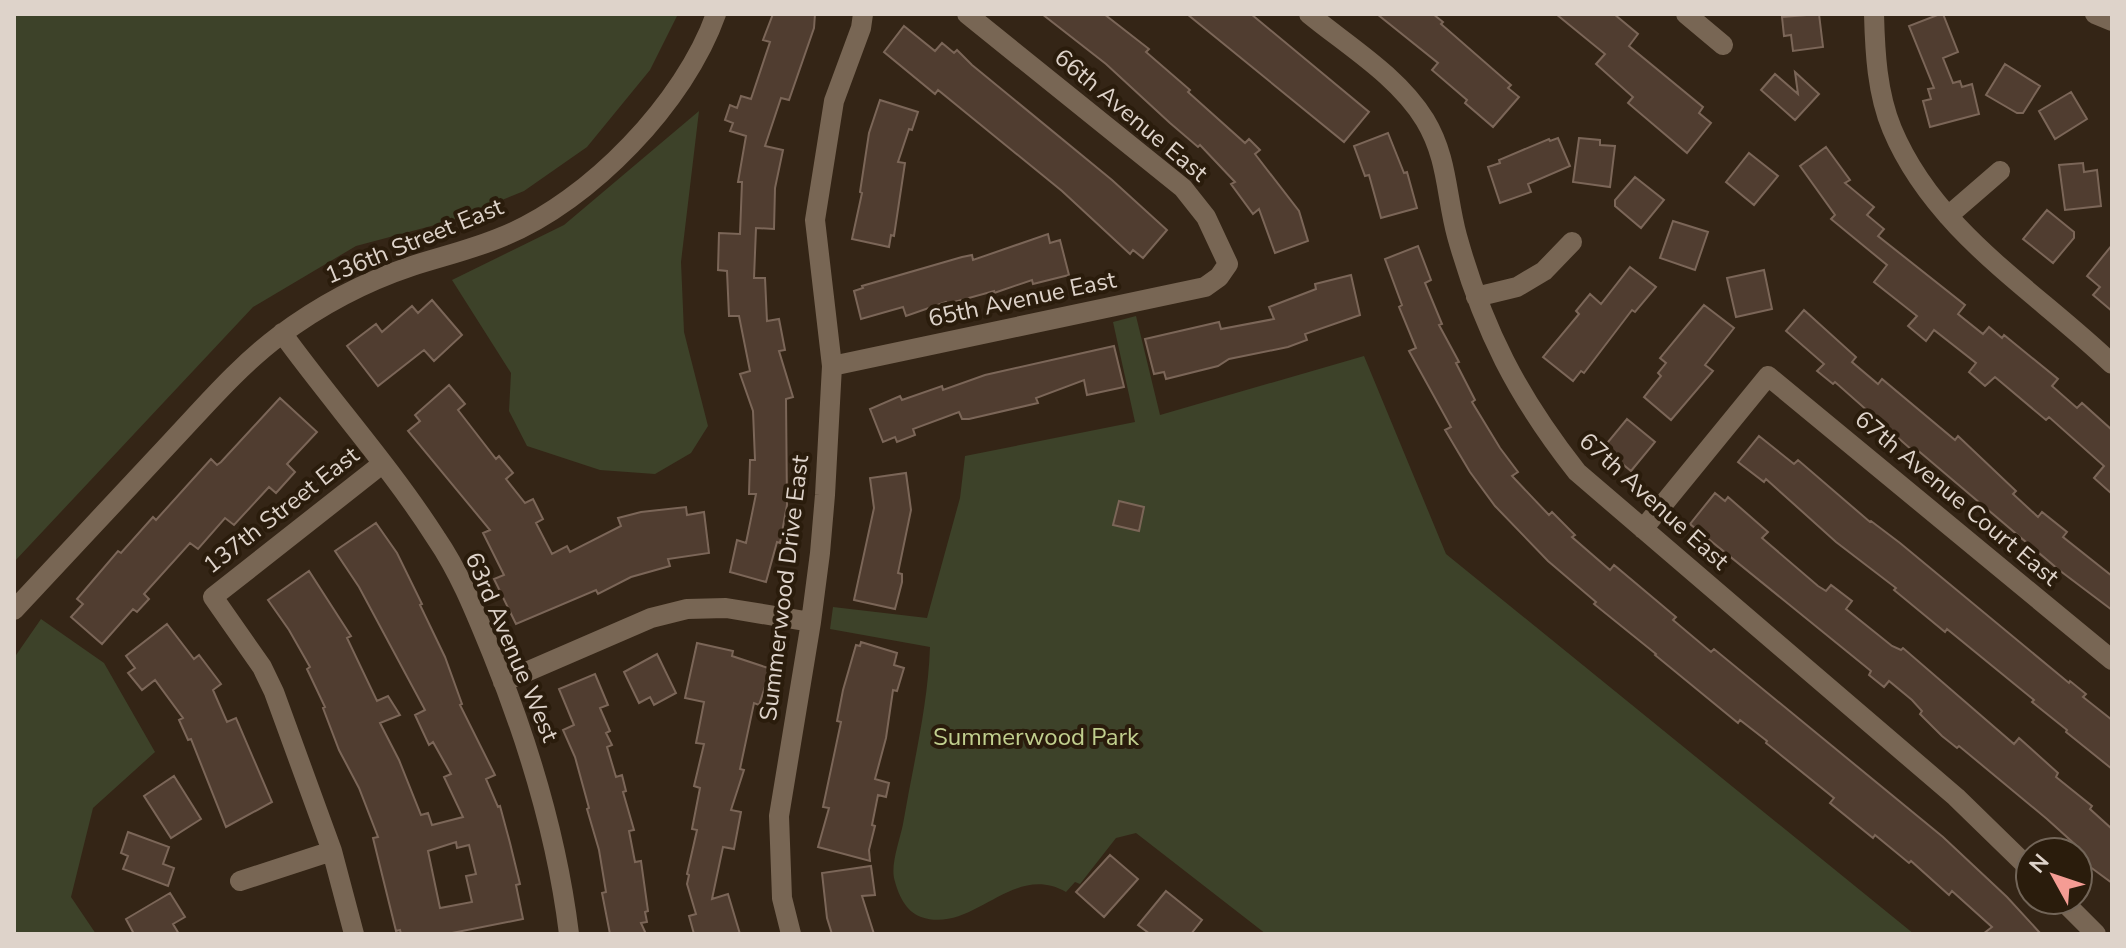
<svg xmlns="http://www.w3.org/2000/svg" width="2126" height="948" font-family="'Nunito Sans',sans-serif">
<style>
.green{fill:#3d4229}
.building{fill:#503d30;stroke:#7b6658;stroke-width:2;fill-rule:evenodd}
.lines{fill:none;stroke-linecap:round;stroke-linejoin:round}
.minor{stroke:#786654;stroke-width:20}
.labels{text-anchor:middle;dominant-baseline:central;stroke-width:8;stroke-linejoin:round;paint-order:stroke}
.street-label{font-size:24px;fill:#ded3ca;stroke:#2a1c0c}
.park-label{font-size:24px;fill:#c1cf8e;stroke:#2a1c0c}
</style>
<rect width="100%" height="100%" fill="#342516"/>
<path class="green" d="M14,14H678L650,70L587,147L524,191L450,221L356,246L253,307L14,562Z
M699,111L681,262L684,332L708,426L691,453L655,474L600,470L527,446L509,411L511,373L452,280L564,225Z
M1136,316L1160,415L1364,356L1446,554L1914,934H1266L1136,833L1116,838L1080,884L1075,882L1066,892C1012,861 973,935 921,917C905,911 898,894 894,878C891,863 900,839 903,824C913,765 928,706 930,647L830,629L833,607L927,618L960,498L965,456L1135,422L1113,322Z
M41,619L104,663L155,752L93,808L71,897L96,934H14V658Z"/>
<path class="building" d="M773,14H815L814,28L789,100L781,98L765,146L783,150L775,188L774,229L756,228L754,278H765L767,321L779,319L785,350L779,351L793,397L786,399L787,505L780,543L777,542L766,582L730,572L737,540L746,543L756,494H749L750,460H755L753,411L740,374L750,371L739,316H729L727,271L718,270L719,233L740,234L742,182H738L746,136L730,131L733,123L725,120L730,105L737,108L741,96L751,99L770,42L763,40Z
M1042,14H1104L1149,49L1146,52L1190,90L1188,92L1245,143L1249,139L1260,150L1255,154L1299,211L1308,241L1275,253L1259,209L1253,214L1231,184L1235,182L1200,145L1198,147L1170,123L1106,64Z
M1187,14H1251L1369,112L1344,142Z
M1377,14H1433L1443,22L1441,24L1511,85L1508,88L1519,97L1493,127L1465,103L1467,100L1432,70L1438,63Z
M1556,14H1614L1638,34L1629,46L1703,107L1699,113L1711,123L1687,153L1628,103L1633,97L1596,64L1605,54Z
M1819,14L1823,47L1793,51L1791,35L1784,36L1782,17Z
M1940,14H1943L1958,52L1943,58L1953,83L1960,81L1962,87L1972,84L1979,114L1930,127L1923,101L1931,99L1928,89L1934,88L1909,26Z
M904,26L935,51L942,43L954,53L957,50L972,65L1112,180L1167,230L1143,258L1133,250L1130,254L1062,191L965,112L938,90L935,94L884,52Z
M2005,64L2040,86L2023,113H2017L1986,95Z
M1795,72L1819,94L1795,120L1761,90L1775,74L1798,94Z
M2071,92L2087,119L2055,139L2039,111Z
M880,100L918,112L912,130L909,129L898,162L905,163L894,236L891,235L889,247L852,239L862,193L860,192L869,133Z
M1388,133L1404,173L1407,172L1417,208L1381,218L1369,175L1365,176L1354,146Z
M1558,138L1570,166L1528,184L1531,192L1500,203L1488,167L1500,163L1499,160L1549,139L1550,141Z
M1579,138L1600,140V145L1615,146L1610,187L1573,182Z
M1826,147L1850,180L1845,183L1874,207L1867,215L1884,229L1878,236L1965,305L1958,314L1983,334L1989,327L2002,338L2004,335L2058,379L2052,386L2077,408L2082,403L2112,430V494L2094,478L2104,466L2049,417L2046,420L1995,377L1985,386L1969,372L1976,363L1934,330L1926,341L1908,326L1917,316L1874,282L1887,265L1831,219L1835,215L1800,166Z
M1749,153L1778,176L1754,205L1726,182Z
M2083,163L2084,172L2097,170L2101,206L2065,210L2059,165Z
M1635,177L1664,200L1641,228L1615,206V200Z
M2047,210L2074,232V238L2053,263L2023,239Z
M1673,221L1708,232L1695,270L1660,258Z
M1048,234L1050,243L1060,240L1069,275L1033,284L1032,280L994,293V291L947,304L946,302L906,316L903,307L861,319L854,291L863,288L862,286L962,257L972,255L973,260Z
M2112,245V311L2093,295L2100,287L2087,276Z
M1418,246L1431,280L1425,283L1442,324L1439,325L1459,362L1456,363L1475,400L1472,402L1500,448L1518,472L1512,476L1549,515L1552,512L1575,535L1572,537L1610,570L1614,565L1676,617L1673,620L1711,652L1714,649L1943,837L2007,897L2041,934H1983L1992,927L1952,891L1949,895L1911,861L1909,863L1875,835L1873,838L1830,803L1834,798L1766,743L1767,741L1740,720L1738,723L1655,655L1656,654L1594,604L1596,602L1548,561L1495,506L1470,472L1445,430L1451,427L1409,351L1416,348L1399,307L1402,305L1385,259Z
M1630,267L1656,287L1635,312L1632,310L1584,373L1581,371L1573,381L1543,357L1579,314L1576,311L1590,294L1601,304Z
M1764,270L1772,309L1736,317L1727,278Z
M1351,275L1360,315L1305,334L1307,340L1288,347L1229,359L1218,366L1166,379L1164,372L1154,374L1145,339L1219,322L1221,329L1274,319L1269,307L1316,289L1315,284Z
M432,300L462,335L434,361L424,350L378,386L347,346L376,324L382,332L412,306L418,313Z
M1704,305L1734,328L1705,365L1713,371L1671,420L1644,397L1661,376L1658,373L1666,363L1660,358Z
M1804,310L1856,357L1852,362L1878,384L1882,379L1955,440L1958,436L2016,491L2013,494L2038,517L2042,512L2067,532L2063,537L2112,576V610L2059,570L1915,448L1913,451L1835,382L1833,384L1817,371L1824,364L1786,331Z
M1114,346L1124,387L1087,395L1084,380L1036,398L1038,403L969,419H962L959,412L913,429L915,435L897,442L895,437L883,442L870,409L900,396L902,400L942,386L943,390L985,375Z
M449,385L465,404L458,410L496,459L499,456L513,473L506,479L525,503L533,499L543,519L536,523L552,554L567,546L570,552L621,526L618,518L641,512L686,507L687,515L704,512L709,553L668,559L670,566L631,577L598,594L596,590L516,624L494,579L504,575L483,533L490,530L408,431L420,421L415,415Z
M280,398L317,432L287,464L295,472L276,493L269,487L234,525L225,518L198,549L190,543L144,594L149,599L137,612L133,609L102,644L71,617L83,604L77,599L118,551L121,553L153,517L156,520L211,459L217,465L221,462Z
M1627,419L1655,442L1631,471L1603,448Z
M1759,436L1794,464L1798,460L1870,522L1871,521L1900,543L2069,683L2070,681L2086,694L2083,697L2112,720V769L2066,732L2067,730L2032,702L2034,700L1947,629L1945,632L1894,590L1896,588L1836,542L1766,479L1764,482L1738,462Z
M906,473L911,510L898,573L902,574V582L895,609L854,600L874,508L870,478Z
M1715,493L1725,501L1728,497L1768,532L1762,538L1818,586L1826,591L1831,585L1852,601L1846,609L1892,646L1901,650L1903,648L2014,744L2019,738L2058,773L2056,777L2092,806L2090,809L2112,829V883L2078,858L2076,852L2079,848L2047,819L1959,746L1957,748L1942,736L1920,714L1922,711L1912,700L1889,681L1884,687L1869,675L1871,671L1690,524Z
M1119,501L1144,507L1139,531L1113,525Z
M376,523L397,553L422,604L420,605L445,657L462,704L460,705L495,775L486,779L498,807L500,806L510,843L520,884L516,885L523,919L447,934H401L400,930L396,931L373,838L378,837L359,788L339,750L323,708L325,707L307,669L310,667L289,630L268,600L309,571L351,636L347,638L377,701L388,696L400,715L380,723L399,760L421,815L428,813L432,825L463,817L444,777L451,774L433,742L429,745L415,715L425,710L359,587L335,551ZM456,842L457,848L469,845L476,874L466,876L472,902L440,908L428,851Z
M167,624L194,659L199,655L221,684L213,690L227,722L236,718L272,802L226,827L191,739L188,740L179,720L183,718L155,680L142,690L128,673L135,668L126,656Z
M861,642L897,653L894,665L904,668L897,691L893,690L886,738L875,779L889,783L886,797L878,795L872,825L875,826L869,850L870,861L818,847L829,808L823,807L841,722L837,721L843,690L856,645L860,646Z
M697,643L733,651L732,656L771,669L759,705L754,703L740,769L744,770L731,810L741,812L734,849L723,847L712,899L728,894L740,934H694L689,916L696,914L687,884L689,875L687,874L697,830L692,829L700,788L694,786L704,744L696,743L704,702L685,698Z
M657,654L676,693L654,705L650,697L639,703L624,672Z
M595,674L608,705L600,708L610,731L606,733L612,745L607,747L616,777L622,775L626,791L623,792L634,830L629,831L635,862L641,861L648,911L645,912L647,922L641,923L646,934H610L602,893L606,892L599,850L587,809L589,808L575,757L563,730L574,725L559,689Z
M174,776L201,819L171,838L144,796Z
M128,832L169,847L163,864L174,868L168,886L123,869L128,856L121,853Z
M1110,855L1138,879L1104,917L1076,892Z
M871,866L875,895L862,896L874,934H832L827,918L822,873Z
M1166,891L1202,920L1191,934H1150L1138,925Z
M170,893L185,917L173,924L179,934H134L126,919Z"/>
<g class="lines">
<path class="minor" d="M1309,14C1348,46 1398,76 1425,120C1448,158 1446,196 1457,236C1483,329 1517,396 1577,472L1956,797L2030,869
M1686,14L1723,45
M1874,14C1875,52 1877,93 1892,129C1935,232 2035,290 2112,364
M2095,14L2112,21
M1948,216L2000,171
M1476,297L1517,287L1544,271L1572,242
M282,333C332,402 390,466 436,538C460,573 476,614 492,653C529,744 557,836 569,934
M832,366L1205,287L1219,277L1228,264L1206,217L1183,188L967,14
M1643,529L1768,376L2112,660
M14,610C66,554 119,498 171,442C205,406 239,366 279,336C319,306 364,282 412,266C443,256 474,249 504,236C590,201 685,102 716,14
M503,682L651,618L687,609L726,608L811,622
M240,881L332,851
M2062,900L2096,934
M354,934L332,851L274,692L262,667L213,597L382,464
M791,934L782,898L779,816L811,622L820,553L825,495L832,366L815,220L834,101L861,28L863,14"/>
</g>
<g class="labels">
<g class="street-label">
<text transform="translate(1131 115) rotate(40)">66th Avenue East</text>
<text transform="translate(414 241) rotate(-22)">136th Street East</text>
<text transform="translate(1022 299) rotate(-12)">65th Avenue East</text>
<text transform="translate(1957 498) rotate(40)">67th Avenue Court East</text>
<text transform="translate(1654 501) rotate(42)">67th Avenue East</text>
<text transform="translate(281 510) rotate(-38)">137th Street East</text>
<text transform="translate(784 588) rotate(-83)">Summerwood Drive East</text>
<text transform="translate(512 647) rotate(67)">63rd Avenue West</text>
</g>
<g class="park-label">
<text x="1036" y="737">Summerwood Park</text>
</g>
</g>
<rect width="2126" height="948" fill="none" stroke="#ded3ca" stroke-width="32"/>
<g transform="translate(2054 876) rotate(310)"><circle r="38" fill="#2a1c0c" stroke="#726558" stroke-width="2"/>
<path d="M0-6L14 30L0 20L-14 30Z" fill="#f59c94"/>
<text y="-12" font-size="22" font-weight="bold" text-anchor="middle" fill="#ded3ca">N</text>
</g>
</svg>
